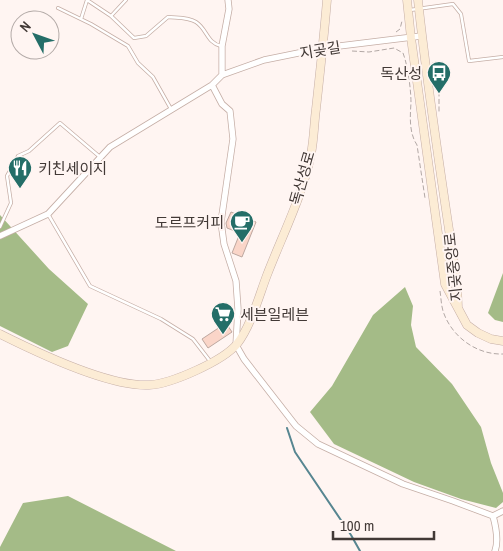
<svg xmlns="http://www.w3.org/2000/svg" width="503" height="551" font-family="'Archivo Narrow','Noto Sans KR',sans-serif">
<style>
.forest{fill:#a4bb87}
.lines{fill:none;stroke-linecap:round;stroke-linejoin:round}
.stream{stroke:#578691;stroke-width:2}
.building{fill:#fad5c8;stroke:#bda79f}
.lane-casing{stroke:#c5aea6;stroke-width:4}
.street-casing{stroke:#c5aea6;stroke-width:7}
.secondary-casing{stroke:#c5aea6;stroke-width:9}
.path{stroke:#b2a8a5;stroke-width:1;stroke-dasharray:5 2.5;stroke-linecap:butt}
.lane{stroke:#fff;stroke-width:2.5}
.street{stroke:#fff;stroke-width:5.5}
.secondary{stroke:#fcecd5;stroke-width:8}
.labels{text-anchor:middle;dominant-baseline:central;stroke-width:4;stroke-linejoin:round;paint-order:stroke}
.street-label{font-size:15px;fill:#423936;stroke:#fff5f2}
.poi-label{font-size:15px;fill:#423936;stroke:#fff5f2;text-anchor:end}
</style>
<rect width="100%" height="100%" fill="#fff5f2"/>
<path class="forest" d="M0,215L49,269L88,304L68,346L52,352L0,326Z
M503,273V322L495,320L488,313Z
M405,287L413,306L411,325L416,347L452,384L481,427L491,463L503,493V502L496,508L461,499L414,482L334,444L310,412L332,386L373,315Z
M68,496L176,551H0V547L23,503Z"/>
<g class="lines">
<path class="stream" d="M287,428L295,452L351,535L360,551"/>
</g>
<path class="building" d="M231,212L256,222L242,257L232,253L240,233L227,228L226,223Z
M226,323L232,332L208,348L202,339Z"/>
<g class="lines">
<g class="lane-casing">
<path id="lane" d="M87,0L111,16L134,38L146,36L168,17C177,18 188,17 196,22C207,29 207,43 221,46
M58,8L91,24L128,46L138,63L153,77L171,109
M410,10L453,4L461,14L469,61L503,57
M111,16L126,0
M81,19L87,0
M48,214L90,286L161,319L193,339L210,361
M0,227L11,203L7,176L18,156L29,151L60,123L100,157"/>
</g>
<g class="street-casing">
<path id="street" d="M222,75V46L229,9L228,0
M212,85L222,104L230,111L233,139L221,222L224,244L236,281L238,309L236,345L244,359L296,426L318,444L403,484L453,501L493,516C496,527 499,540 495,551
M0,236L48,214L110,147L212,85L222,75L264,60L323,48L421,36
M493,516L503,511"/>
</g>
<g class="secondary-casing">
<path id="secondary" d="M407,0L411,38L445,284L467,325L478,333L491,339L503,341
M418,0C428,95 443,189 457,283L458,308
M0,334C36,352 109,387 149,385C171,384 223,361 237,344C251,326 259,296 267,275C282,236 303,195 311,154C314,139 314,124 316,109C320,73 324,36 327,0"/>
</g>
<path class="path" d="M396,32L400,29L402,21
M352,51L369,52L394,48L403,53C408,66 411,90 411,103C410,117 409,133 417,145L425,198
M433,62L439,94V112
M440,291C441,297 441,304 443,311C451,336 476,355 503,354"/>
<use href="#lane" class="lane"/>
<use href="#street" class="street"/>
<use href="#secondary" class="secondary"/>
</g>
<defs>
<g id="bus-pin" transform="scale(1.25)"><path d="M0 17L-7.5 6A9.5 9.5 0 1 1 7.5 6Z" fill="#246e68" stroke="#fff5f2"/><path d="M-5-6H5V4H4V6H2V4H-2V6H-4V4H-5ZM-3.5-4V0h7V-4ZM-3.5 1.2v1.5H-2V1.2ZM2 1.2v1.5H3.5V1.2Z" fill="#fff"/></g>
<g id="restaurant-pin" transform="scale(1.25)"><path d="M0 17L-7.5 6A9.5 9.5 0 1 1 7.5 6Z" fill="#246e68" stroke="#fff5f2"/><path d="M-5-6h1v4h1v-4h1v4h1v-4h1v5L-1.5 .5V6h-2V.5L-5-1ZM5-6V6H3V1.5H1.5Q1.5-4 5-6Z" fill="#fff"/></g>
<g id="cafe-pin" transform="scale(1.25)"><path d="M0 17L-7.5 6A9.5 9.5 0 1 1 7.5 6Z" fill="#246e68" stroke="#fff5f2"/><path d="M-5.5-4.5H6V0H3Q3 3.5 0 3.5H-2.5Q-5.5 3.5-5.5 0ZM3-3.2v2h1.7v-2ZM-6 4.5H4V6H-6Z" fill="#fff"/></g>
<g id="supermarket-pin" transform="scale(1.25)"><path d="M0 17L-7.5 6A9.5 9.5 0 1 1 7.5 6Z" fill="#246e68" stroke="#fff5f2"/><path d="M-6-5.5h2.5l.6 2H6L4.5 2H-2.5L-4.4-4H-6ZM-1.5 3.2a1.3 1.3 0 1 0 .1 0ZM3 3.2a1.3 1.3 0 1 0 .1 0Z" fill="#fff"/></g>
</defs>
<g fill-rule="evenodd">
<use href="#bus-pin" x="439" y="73"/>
<use href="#restaurant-pin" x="20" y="168"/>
<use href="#cafe-pin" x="242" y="222"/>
<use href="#supermarket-pin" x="223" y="314"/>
</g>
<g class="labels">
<g class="street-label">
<text transform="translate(320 50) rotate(-9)">지곶길</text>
<text transform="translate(302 178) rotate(-74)">독산성로</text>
<text transform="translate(453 267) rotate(-96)">지곶중앙로</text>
</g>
<g class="poi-label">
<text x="422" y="73">독산성</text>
<text x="38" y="168" text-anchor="start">키친세이지</text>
<text x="224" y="222">도르프커피</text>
<text x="240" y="314" text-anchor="start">세븐일레븐</text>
</g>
</g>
<g transform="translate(35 35) rotate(311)"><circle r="24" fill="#fff5f2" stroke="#b3aaa7"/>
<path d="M0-4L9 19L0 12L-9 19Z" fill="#246e68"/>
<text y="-8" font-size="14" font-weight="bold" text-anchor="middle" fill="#423936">N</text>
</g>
<path d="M333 531v8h101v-8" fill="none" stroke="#423936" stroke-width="2.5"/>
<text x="340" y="531" font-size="15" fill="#423936" stroke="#fff5f2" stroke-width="4" paint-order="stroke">100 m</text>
</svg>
